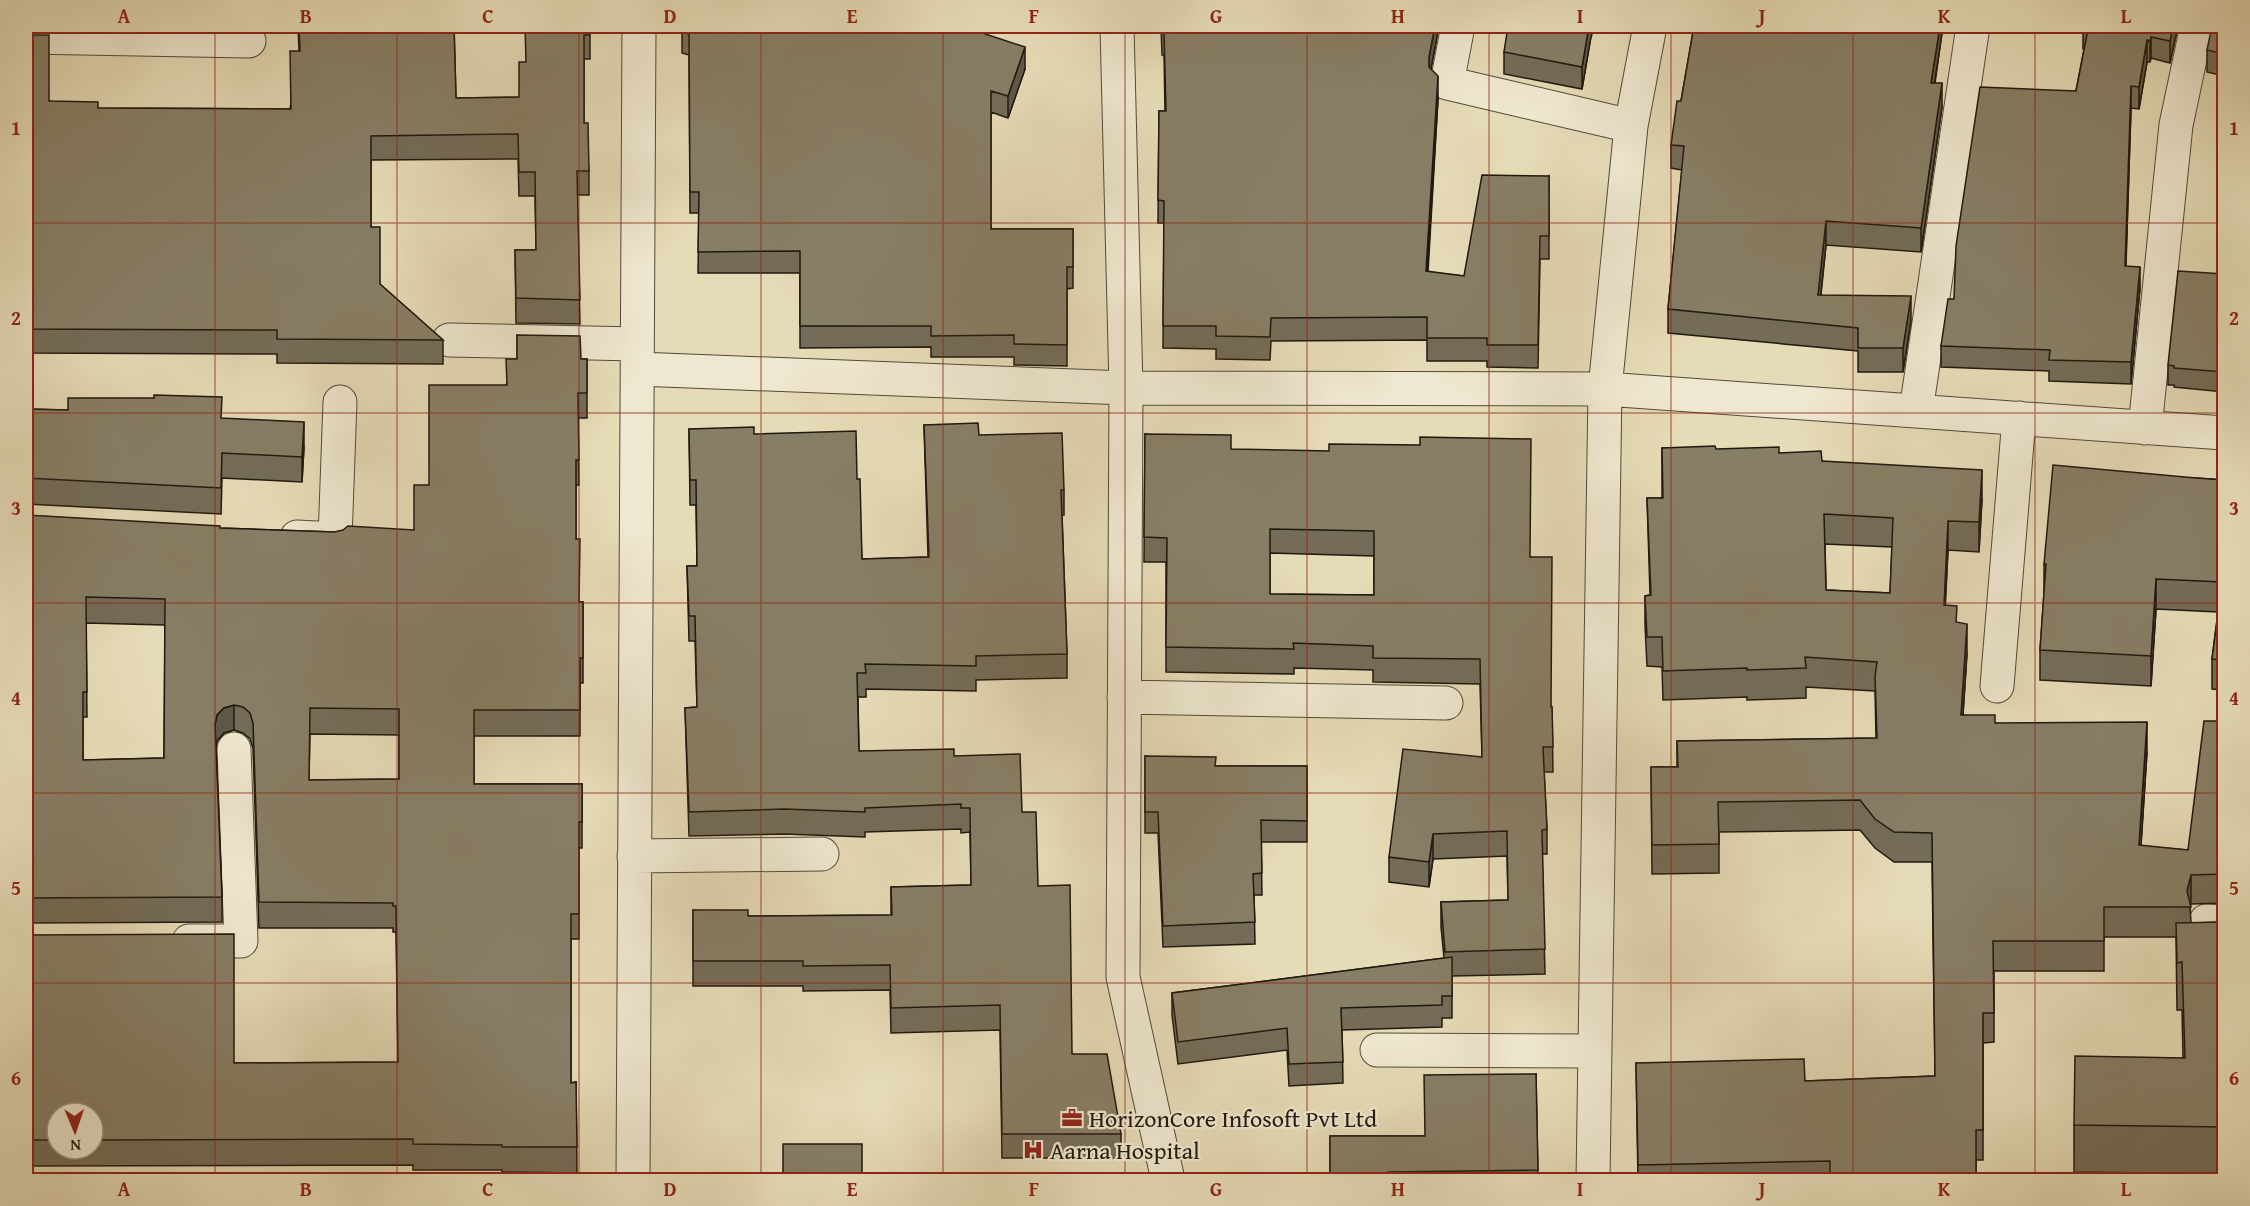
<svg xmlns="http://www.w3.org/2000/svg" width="2250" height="1206" font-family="'Gentium Book Plus',serif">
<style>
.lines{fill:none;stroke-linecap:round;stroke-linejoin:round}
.minor-casing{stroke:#524a39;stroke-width:35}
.minor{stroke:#efe8d0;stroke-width:33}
.wall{fill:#746c58;stroke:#20190f;stroke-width:1.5;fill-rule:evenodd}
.shaded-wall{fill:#5e5847;stroke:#20190f;stroke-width:1.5}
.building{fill:#877e66;stroke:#20190f;stroke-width:1.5;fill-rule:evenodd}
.grid{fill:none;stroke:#8f2418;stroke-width:1.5;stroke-opacity:0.55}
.labels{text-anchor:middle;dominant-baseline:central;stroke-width:4.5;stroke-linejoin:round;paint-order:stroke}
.poi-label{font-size:24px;fill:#20190f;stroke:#efe8d0;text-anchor:start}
.neatline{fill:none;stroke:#8f2418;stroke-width:2}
.grid-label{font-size:20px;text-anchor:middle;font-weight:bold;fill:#8f2418}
</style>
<rect width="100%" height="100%" fill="#e6dbb7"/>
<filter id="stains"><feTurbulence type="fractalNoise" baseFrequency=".00333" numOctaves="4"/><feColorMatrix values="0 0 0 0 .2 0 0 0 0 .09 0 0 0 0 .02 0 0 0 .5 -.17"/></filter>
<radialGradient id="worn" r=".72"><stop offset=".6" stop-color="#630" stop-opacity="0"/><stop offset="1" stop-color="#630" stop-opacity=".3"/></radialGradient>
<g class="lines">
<g class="minor-casing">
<path id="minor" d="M1117,26L1126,388L1605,389L2224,433
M1458,26L1447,83L1631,126
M26,37L249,41
M449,340L637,344
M638,369L1126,388L1123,977L1168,1180
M1916,411L1973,26
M2145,428L2176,125L2197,26
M297,537L335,539L340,402
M1997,686L2019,418
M1124,697L1446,703
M634,856L822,854
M2206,921L2224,922
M189,941H241L234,749
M1377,1050L1595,1051
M633,1180L639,26
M1593,1180L1605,389L1631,126L1650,26"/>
</g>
<use href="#minor" class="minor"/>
</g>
<path class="wall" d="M298,26H454L456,98L519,97L526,62L590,26V59H584V123L589,171V195H577L580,324L516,323L515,250H536L535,196H519L518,159L371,160V227L380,284L443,340V364L277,363V354L26,353V35L49,101L98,108L290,109L299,51Z
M1161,26H1439L1431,68L1438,99L1428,272L1464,276L1549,176V259H1540L1538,368L1487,367V361H1427V340L1271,341L1270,360L1216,359V349L1163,348L1164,223H1158L1159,111H1165L1164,55H1162Z
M1694,26H1943L1935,83L1942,107L1921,252L1826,245L1821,295L1911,320L1903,372H1858V351L1668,333V309L1682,170L1671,168V145L1681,101Z
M2178,26L2170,63L2151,58L2150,62H2147L2139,109L2131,108L2126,266L2140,288L2131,384L2049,381V371L1941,367V346L1954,299L2076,91L2084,50L2083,49V28Z
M2224,26V76L2207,72V50Z
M682,32L1025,69L1008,118L991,112V229H1073V288L1067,289V366L1014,365V357H931V347L800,348V273H698L699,213H690L689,55L682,53Z
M1590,42L1582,89L1504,74V52Z
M2224,274V392L2174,387V385H2168V365Z
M517,335L581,359H587V418H578L579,485H576V539L579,602H583V683H580V736H474V784H582V848H579V939H571V1083L576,1082L577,1173L502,1172V1170H413V1165L26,1166V935L234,1063L398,1062L396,932H393V928H259L253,748L250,739L243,733L234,730L224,733L217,741L216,746L222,897V922L26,923V515L220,528L334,532L414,530L429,485L506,385L517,359ZM86,623L165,625L164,758L83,760V717H87ZM310,734L399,735V779L309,780ZM57,1113H93V1149H57Z
M26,409L68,410L222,419L304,447L302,482L222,478L221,514L26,504Z
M924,425L979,435L1064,490V515H1062L1067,654V678L976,680V691L866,689V697H858L859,751L954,756L1022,812L1072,1054L1121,1134V1158H1002L1000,1030L891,1033L890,990L803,991V986H693V910L748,916L891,915V887L971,885L970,832L961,833V829L865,832V837L784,834L689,836L685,708L697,707L695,641H689L687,566H697L696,505H690L689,429L754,434L857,479L862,559L928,557Z
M1145,434L1231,449L1531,557L1551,707H1552L1553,772H1544L1547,829V854H1542L1545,974L1452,976V1018H1442V1027L1342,1030L1343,1083L1289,1086L1287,1050L1178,1064L1172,1015V993L1444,958L1441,927V902L1508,900L1507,856L1433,859L1429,887L1389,882V857L1482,757L1480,684L1373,682V670L1294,668V674L1166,672V562H1144ZM1270,553L1374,556V595L1270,594Z
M1662,448L1779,453L1822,461L1982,499L1979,552L1948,550L1945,605L1957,623L1967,653L1963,715L1995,723L2147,752L2141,846L2188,850L2224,721V903L2191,904L2190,905L2191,923L2224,922V1174L2074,1172V1125L2183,1058L2182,1010H2177L2176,937H2104V971H1994V1042L1983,1043V1160H1976V1180H1638L1636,1063L1805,1081L1935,1076L1932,862H1894L1875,848L1860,830L1719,832V873L1652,874L1651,767H1677V741L1876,738L1875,691L1806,687V698L1747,700V697L1663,700L1662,667L1647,666L1645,625V596L1650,595L1647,498H1662ZM1825,544L1892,547L1890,593L1826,590Z
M2196,478L2224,480V690L2212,689V659L2218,612L2156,609L2151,686L2040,680V650L2044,593V564Z
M1145,756L1216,766H1307V842H1261L1262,895H1254L1255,944L1163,947L1158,833H1145Z
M1536,1074L1538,1180H1330V1136H1424Z"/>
<path class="shaded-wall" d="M1435,26H1439L1429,79V57Z
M1589,26H1594L1590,42L1582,89V67Z
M1940,26H1943L1931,107V83Z
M2173,26H2178L2170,63V41Z
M2151,37V58L2150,62V41Z
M2147,40V62L2139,109V87Z
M1025,47V69L1008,118V96Z
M1438,76V99L1426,294V271Z
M1942,83V107L1921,252V228Z
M2131,86V108L2125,288V266Z
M1826,221V245L1818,319V295Z
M2140,267V288L2131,384V362Z
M1911,296V320L1903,372V348Z
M304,422V447L302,482V457Z
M1982,470V499L1979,552V522Z
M1948,521V550L1944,634V605Z
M2156,579V609L2151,686V656Z
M1967,624V653L1961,745V715Z
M234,705V730L224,733L217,741L215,750V724L217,715L224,708Z
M2147,722V752L2139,875V845Z
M1433,834V859L1429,887V862Z
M2191,875V904L2190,907L2187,891Z"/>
<path class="building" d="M299,26H454L456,98L519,97V62H526L525,26H590V35H584V123H588L589,171H577L580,300L516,298L515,250H536L535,172H519L518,134L371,136V227H380V284L443,340L277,339V330L26,329V35H49V101L98,102V108L291,109L290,51H300Z
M684,26H961L1025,47L1008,96L991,91V229H1073V267H1067V345L1014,344V335L931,336V326H800V251L698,252L699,192H690L689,34L682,32Z
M1162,26H1435L1429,57V67L1438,76L1426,271L1464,276L1482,175L1549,176V236H1540L1538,345H1487V338H1427V317L1271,318L1270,337L1216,336V326H1163L1164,201L1158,200L1159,111H1166L1164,32H1162Z
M1508,26H1589L1582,67L1504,52Z
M1694,26H1940L1931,83H1942L1921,228L1826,221L1818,295L1911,296L1903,348H1858V328L1668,309L1684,146L1671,145L1677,101H1681Z
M2083,26H2173L2170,41L2151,37L2150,41L2147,40L2139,87L2131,86L2125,266L2140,267L2131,362L2049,360L2050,350L1941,346L1948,299H1954L1956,246L1980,87L2076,91L2088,29L2083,28Z
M2212,26H2224V54L2207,50Z
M2178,271L2224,274V372L2174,368V366L2168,365Z
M517,335L580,336L581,359H587V393H578L579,460H576V539H580L579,602H583V658H580V710H474V784H582V822H579V914H571V1083L576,1082L577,1147H502V1145L413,1144V1139L93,1140V1113H57V1140H26V935L234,934V1063L398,1062L396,906H393V903L259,902L253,723L250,713L243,707L234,705L224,708L217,715L215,724L222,897L26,898V515L220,526V528L334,532L343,530L348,526L414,530V485H429V385H507L506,359H517ZM86,597L165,599L164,758L83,760V692H87ZM310,708L399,709V779L309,780Z
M154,395L222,397L221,418L304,422L302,457L222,453L221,488L26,478V409L68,410V398H154Z
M978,423L979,435L1062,433L1064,490H1061L1067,654L976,656V666L865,664L866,673H857L859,751L954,749V756L1020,754L1022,812H1036L1038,886L1070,885L1072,1054H1107L1121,1134H1002L1000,1005L891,1008L890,965L803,966V961H693V910H748V916L892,915L891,887L971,885L970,808H961V804L865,808V812L784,809L689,812L685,708L697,707L695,616H689L687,566H697L696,480H690L689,429L754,427V434L856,431L857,479H860L862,559L929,557L924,425Z
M1145,434L1231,435V449L1329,451V444L1420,445V437L1531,439L1530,557H1552L1551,707H1552L1553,747H1543L1547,829L1542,830L1545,949L1445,952L1441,902L1508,900L1507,831L1433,834L1429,862L1389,857L1403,749L1482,757L1480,659L1373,658V646L1293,643L1294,649L1166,647L1167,538L1144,537ZM1270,529L1374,531V595L1270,594Z
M1715,446L1716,449L1779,447V453L1821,451L1822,461L1982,470L1979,522L1948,521L1944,605L1957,606L1956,622L1967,624L1961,715H1995V723L2147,722L2139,845L2188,850L2204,721H2224V874L2191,875L2187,891L2191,907H2104V941H1993L1994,1013H1983V1130H1976V1179L1903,1180H1830V1161L1638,1165L1636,1063L1804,1059L1805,1081L1935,1076L1932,833L1894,832L1875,819L1860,800L1718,802L1719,844L1652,845L1651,767H1678L1677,741L1877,738L1875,676L1877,662L1805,657L1806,668L1747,670V668L1663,671L1662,637H1647L1645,596L1651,595L1647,498H1663L1662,448ZM1824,514L1893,518L1890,593L1826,590Z
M2053,465L2196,478L2224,480V660L2212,659L2222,582L2156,579L2151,656L2040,650L2046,564H2044Z
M1145,756L1216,757L1215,766H1307V821L1261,820L1262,873L1253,874L1255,922L1163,926L1158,812H1145Z
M2224,922V1127L2074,1125L2075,1056L2185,1058L2182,962L2177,963L2176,923Z
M1452,957V996H1442V1005L1341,1008L1343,1062L1289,1064L1287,1028L1178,1042L1172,993Z
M1536,1074L1538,1170L1388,1172V1175L1330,1174V1136H1425L1424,1075Z
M783,1144H862V1180H783Z"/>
<path class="grid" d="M215,26V1180M397,26V1180M579,26V1180M761,26V1180M943,26V1180M1125,26V1180M1307,26V1180M1489,26V1180M1671,26V1180M1853,26V1180M2035,26V1180M26,223H2224M26,413H2224M26,603H2224M26,793H2224M26,983H2224"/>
<defs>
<g id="office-bare" transform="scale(1.62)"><path d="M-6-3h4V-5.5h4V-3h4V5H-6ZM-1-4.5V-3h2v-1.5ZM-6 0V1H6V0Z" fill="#8f2418" stroke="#efe8d0" stroke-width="2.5" paint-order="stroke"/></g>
<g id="hospital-bare" transform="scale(1.62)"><path d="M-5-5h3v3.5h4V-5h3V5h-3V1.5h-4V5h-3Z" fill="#8f2418" stroke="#efe8d0" stroke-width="2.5" paint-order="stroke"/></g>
</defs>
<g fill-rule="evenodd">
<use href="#office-bare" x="1072" y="1118"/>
<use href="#hospital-bare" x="1033" y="1150"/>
</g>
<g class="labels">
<g class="poi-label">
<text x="1089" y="1118">HorizonCore Infosoft Pvt Ltd</text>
<text x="1050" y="1150">Aarna Hospital</text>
</g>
</g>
<rect width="2250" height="1206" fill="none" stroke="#e6dbb7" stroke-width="66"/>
<g transform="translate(75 1131) rotate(178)"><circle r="28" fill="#efe8d0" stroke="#9c9583" stroke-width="1.5"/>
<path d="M0-4.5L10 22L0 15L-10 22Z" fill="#8f2418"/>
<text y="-9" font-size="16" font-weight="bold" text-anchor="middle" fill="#20190f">N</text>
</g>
<rect x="33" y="33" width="2184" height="1140" class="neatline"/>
<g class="grid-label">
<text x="124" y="23">A</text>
<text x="306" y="23">B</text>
<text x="488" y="23">C</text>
<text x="670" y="23">D</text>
<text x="852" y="23">E</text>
<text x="1034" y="23">F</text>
<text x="1216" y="23">G</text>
<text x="1398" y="23">H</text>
<text x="1580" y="23">I</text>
<text x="1762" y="23">J</text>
<text x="1944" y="23">K</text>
<text x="2126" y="23">L</text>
<text x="16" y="135">1</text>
<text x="2234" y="135">1</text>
<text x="16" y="325">2</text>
<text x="2234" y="325">2</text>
<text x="16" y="515">3</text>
<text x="2234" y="515">3</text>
<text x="16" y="705">4</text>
<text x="2234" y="705">4</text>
<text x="16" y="895">5</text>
<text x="2234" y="895">5</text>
<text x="16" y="1085">6</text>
<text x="2234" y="1085">6</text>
<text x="124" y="1196">A</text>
<text x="306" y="1196">B</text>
<text x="488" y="1196">C</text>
<text x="670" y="1196">D</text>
<text x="852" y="1196">E</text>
<text x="1034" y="1196">F</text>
<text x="1216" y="1196">G</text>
<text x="1398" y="1196">H</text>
<text x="1580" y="1196">I</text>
<text x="1762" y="1196">J</text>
<text x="1944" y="1196">K</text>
<text x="2126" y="1196">L</text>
</g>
<rect width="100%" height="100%" filter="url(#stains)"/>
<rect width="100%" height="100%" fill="url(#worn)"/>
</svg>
